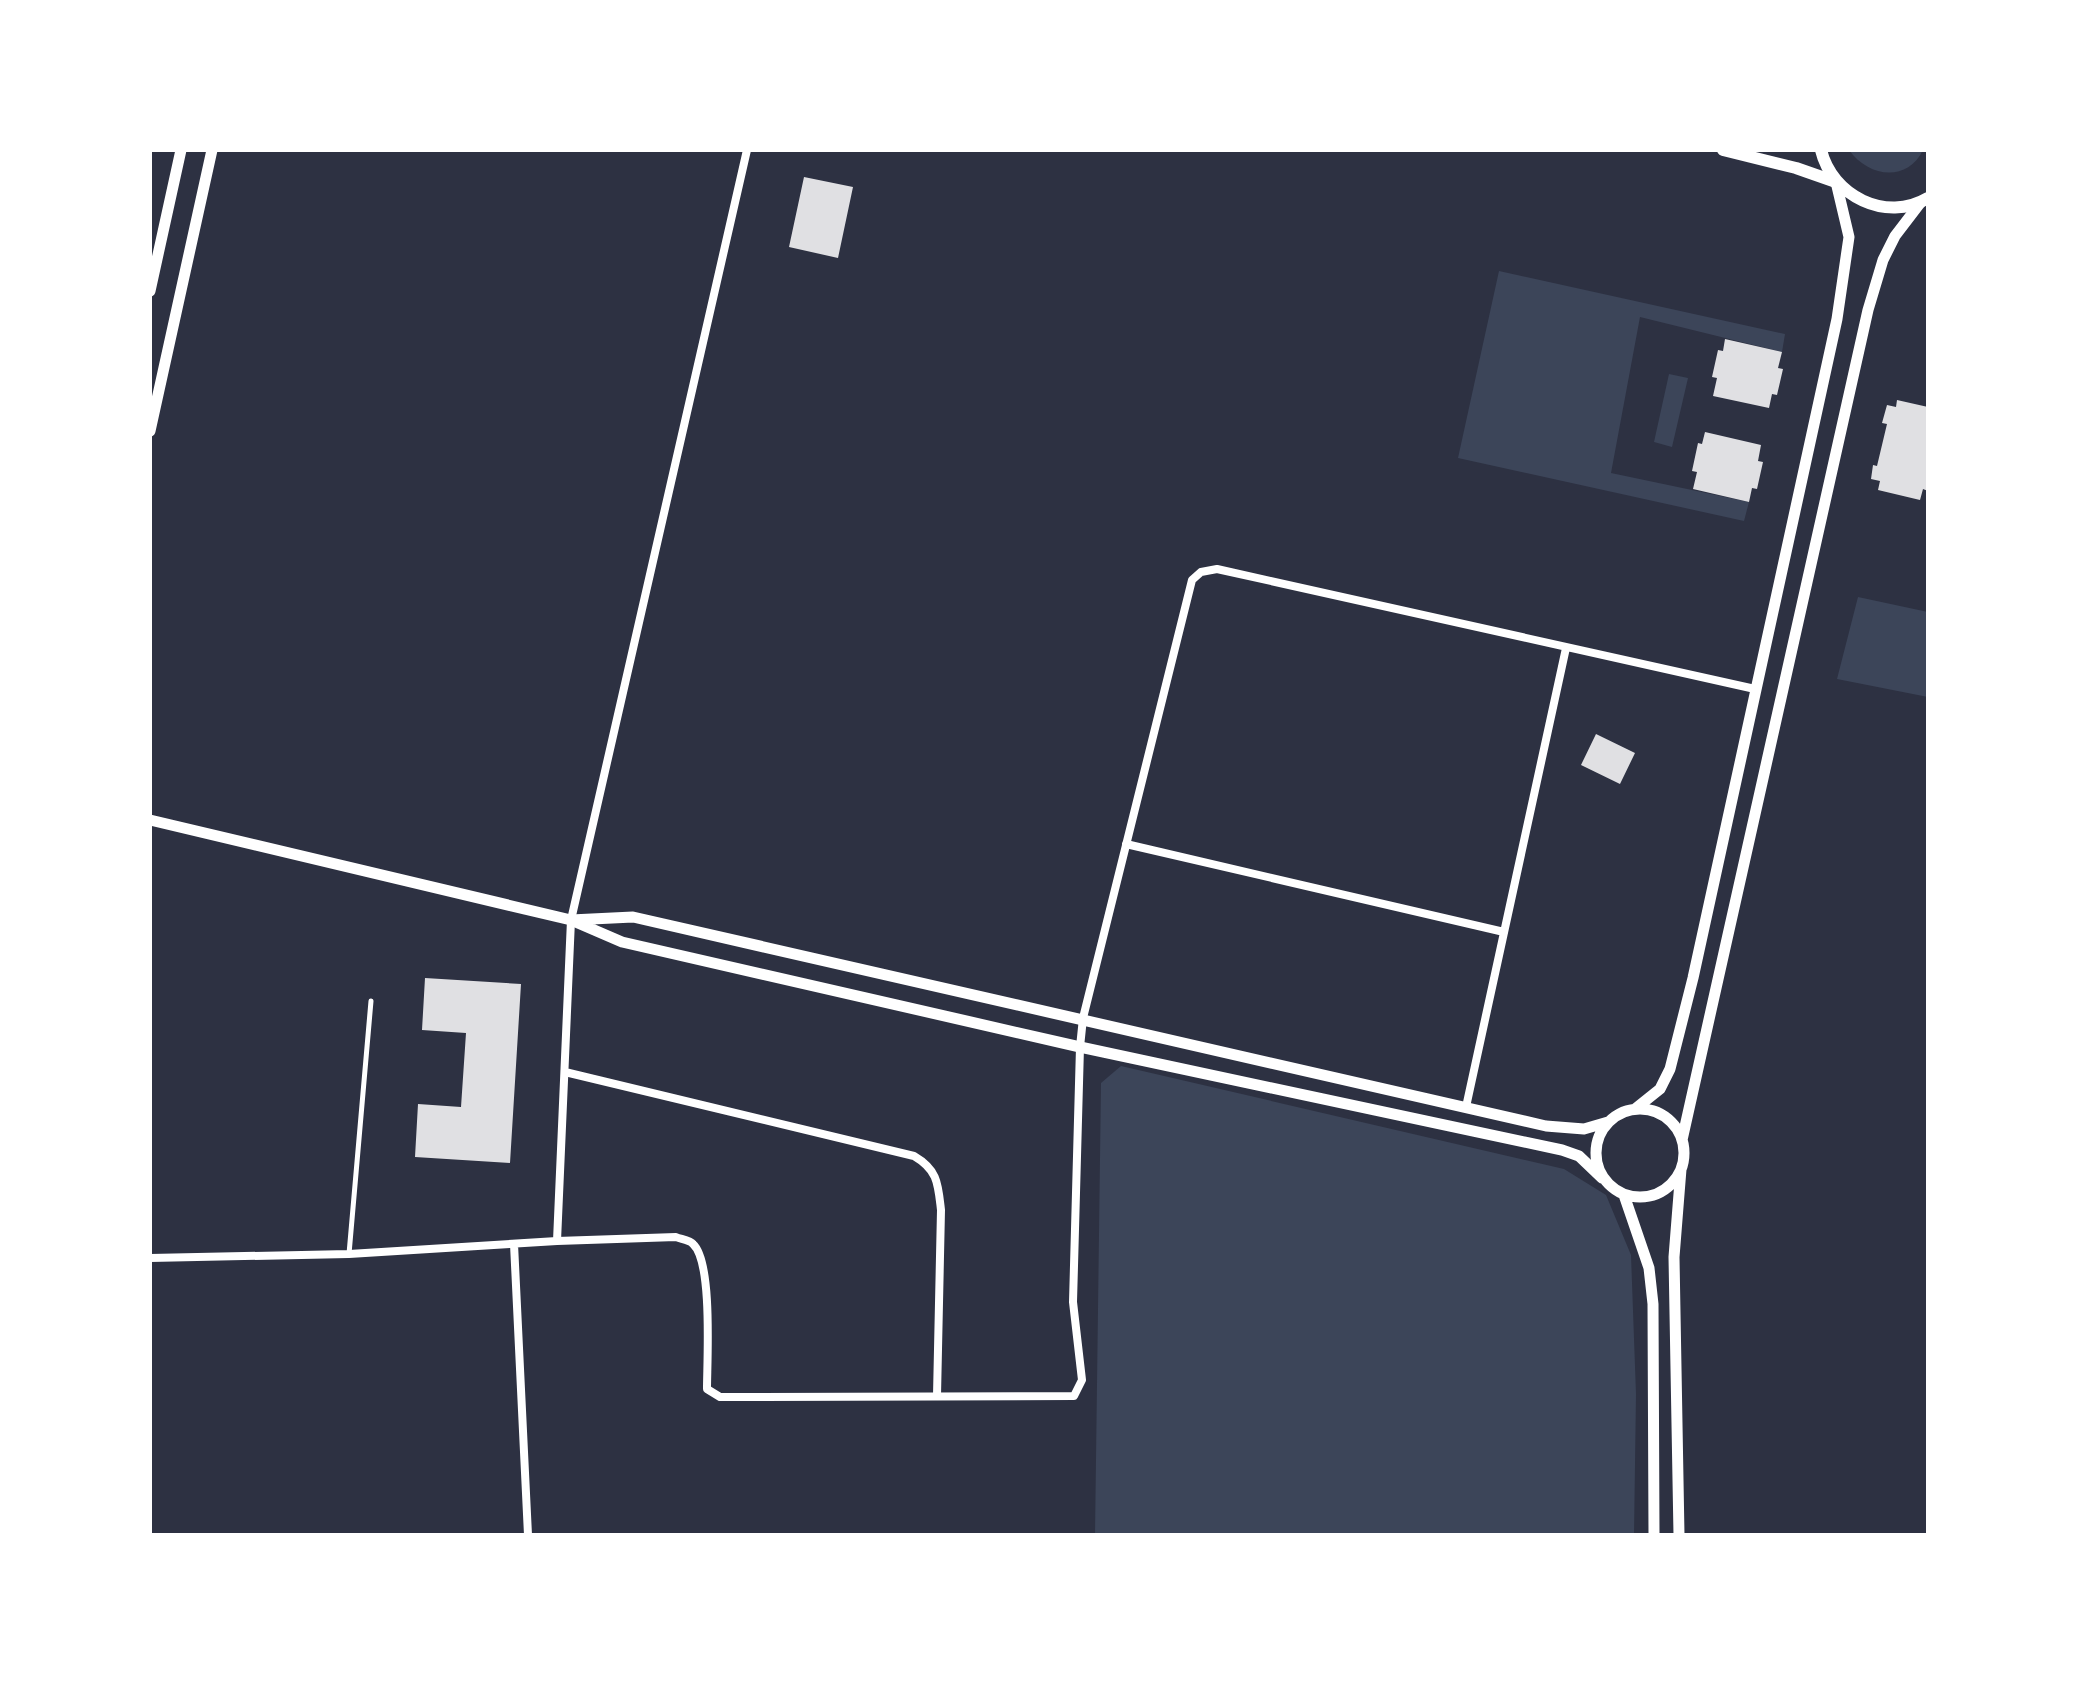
<svg xmlns="http://www.w3.org/2000/svg" width="2078" height="1685" font-family="'Public Sans',sans-serif">
<style>
.green{fill:#3c4559}
.building{fill:#e0e0e3}
.lines{fill:none;stroke-linecap:round;stroke-linejoin:round}
.service{stroke:#fff;stroke-width:5}
.minor{stroke:#fff;stroke-width:8}
.tertiary{stroke:#fff;stroke-width:11}
.secondary{stroke:#fff;stroke-width:12}
</style>
<rect width="100%" height="100%" fill="#2d3142"/>
<path class="green" d="M1849,150H1923C1907,183 1868,177 1849,150Z
M1499,271L1785,334L1782,352L1640,317L1611,473L1749,502L1744,521L1458,458Z
M1669,374L1688,378L1672,447L1654,442Z
M1858,597L1928,612V697L1837,679Z
M1121,1066L1564,1169L1606,1195L1631,1255L1636,1394L1634,1535H1095L1101,1083Z"/>
<path class="building" d="M804,177L853,187L838,258L789,247Z
M1725,339L1782,352L1778,368L1783,369L1777,395L1772,394L1769,408L1713,396L1717,378L1712,377L1718,350L1723,351Z
M1897,400L1928,407V491L1923,489L1920,500L1878,490L1880,481L1871,479L1873,465L1877,466L1887,424L1882,423L1887,405L1896,407Z
M1705,432L1761,445L1758,461L1763,462L1757,489L1752,488L1749,502L1693,489L1697,472L1692,471L1698,443L1702,444Z
M1596,734L1635,753L1620,784L1581,765Z
M425,978L521,984L510,1163L415,1157L418,1104L461,1107L466,1033L422,1030Z"/>
<g class="lines">
<path class="service" d="M349,1254L371,1001"/>
<path class="minor" d="M1126,844L1504,932
M565,1072L914,1156C938,1170 938,1184 941,1210L937,1396
M1466,1107L1566,648
M557,1241L571,920L747,150
M514,1244L528,1535
M150,1258L349,1254L557,1241L676,1237C680,1239 690,1240 693,1244C713,1262 707,1361 707,1389L720,1397L1074,1396L1082,1380L1073,1302L1080,1047L1083,1018L1192,580L1201,572L1217,569L1755,689"/>
<path class="tertiary" d="M150,291L181,150
M150,431L212,150
M150,820L571,920
M1596 1153a44 44 0 1 1 88 0a44 44 0 1 1-88 0Z
M1635,1109L1660,1089L1670,1069L1693,978L1837,319L1849,237L1836,182
M1682,1140L1868,310L1883,260L1895,236L1921,202
M1602,1178L1579,1156L1562,1150L1080,1047L622,942L571,920L633,917L1546,1126L1584,1129L1608,1122
M1624,1195L1649,1268L1653,1304L1654,1535
M1679,1535L1674,1257L1681,1169"/>
<path class="secondary" d="M1723,150L1796,168L1836,182
M1821,150C1832,196 1886,223 1928,198"/>
</g>
<rect width="2078" height="1685" fill="none" stroke="#ffffff" stroke-width="304"/>
</svg>
